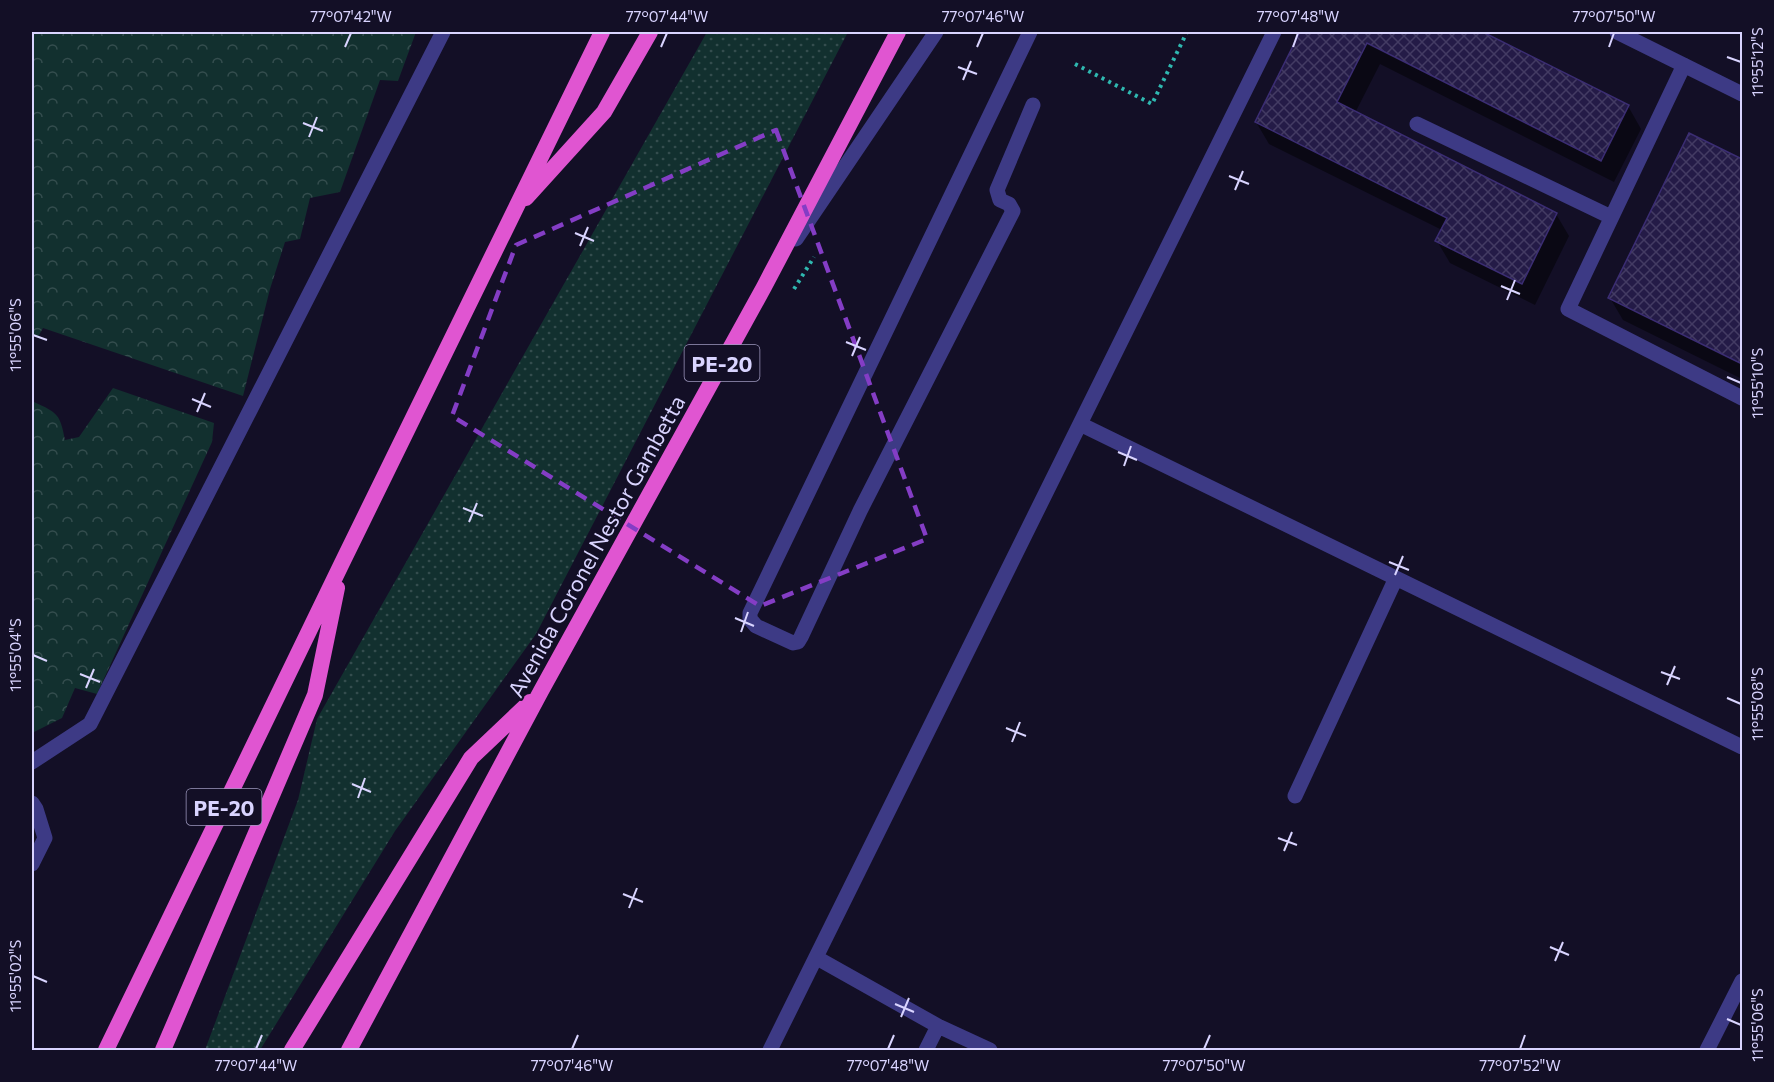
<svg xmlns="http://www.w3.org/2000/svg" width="1774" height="1082" font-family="Commissioner,sans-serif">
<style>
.grass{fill:url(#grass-dots)}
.forest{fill:url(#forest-crowns)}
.shadow{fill:#0007}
.building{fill:url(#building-cross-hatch);stroke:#3b2d73;stroke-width:1.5}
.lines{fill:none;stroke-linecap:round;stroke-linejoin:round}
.path{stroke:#2fb8b0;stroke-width:4;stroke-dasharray:3 4.5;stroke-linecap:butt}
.service{stroke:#3d3a85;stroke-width:15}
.trunk{stroke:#e055d1;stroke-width:16}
.marked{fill:none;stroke:#843dc5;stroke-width:4.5;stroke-dasharray:12 8;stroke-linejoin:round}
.ticks{fill:none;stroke:#d9d4ff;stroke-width:2}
.labels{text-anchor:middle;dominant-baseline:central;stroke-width:4.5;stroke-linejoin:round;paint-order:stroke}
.shield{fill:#130f26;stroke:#9e99be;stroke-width:1.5}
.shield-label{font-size:21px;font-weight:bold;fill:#d9d4ff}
.street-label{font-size:22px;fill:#d9d4ff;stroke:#130f26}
.neatline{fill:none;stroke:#d9d4ff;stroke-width:2}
.ticks-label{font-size:15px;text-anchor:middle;fill:#d9d4ff}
</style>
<defs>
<pattern id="grass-dots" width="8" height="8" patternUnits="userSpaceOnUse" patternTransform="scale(1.5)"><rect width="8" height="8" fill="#12302f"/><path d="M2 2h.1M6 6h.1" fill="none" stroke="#344d4e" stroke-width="1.8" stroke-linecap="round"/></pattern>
<pattern id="forest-crowns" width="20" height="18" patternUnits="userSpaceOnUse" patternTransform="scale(1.5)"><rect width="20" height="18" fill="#12302f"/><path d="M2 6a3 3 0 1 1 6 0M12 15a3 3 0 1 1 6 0" fill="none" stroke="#344d4e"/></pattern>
<pattern id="building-cross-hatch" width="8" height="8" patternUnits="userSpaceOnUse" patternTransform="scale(1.5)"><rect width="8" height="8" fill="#241b47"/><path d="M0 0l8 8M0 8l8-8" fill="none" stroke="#433b63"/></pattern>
</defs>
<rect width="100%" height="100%" fill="#130f26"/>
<path class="grass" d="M707,32H848L536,634L395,831L260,1050H205L298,800L317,719Z"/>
<path class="forest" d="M32,32H416L398,81L380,80L340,192L310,198L300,239L285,242L270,289L243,396L43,328L38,337L32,335Z
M113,388L214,423L212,442L97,694L75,688L62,718L32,733V425L34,402C58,413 60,414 65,440L79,437Z"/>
<path class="shadow" d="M1302,32H1479L1628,106L1641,129L1614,182L1380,64L1355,113L1556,214L1569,236L1535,305L1450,263L1437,241L1442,230L1269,144L1256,122Z
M1690,135L1742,160V379L1623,320L1610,298Z"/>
<path class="building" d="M1300,32H1483L1629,105L1601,161L1367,43L1337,102L1557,213L1522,284L1435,241L1447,218L1255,122Z
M1689,133L1742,159V364L1608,298Z"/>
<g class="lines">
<path class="path" d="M1075,64L1152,104L1187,32
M794,289L814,257"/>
<path class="service" d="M1030,32L750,613V619L756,626L793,643L798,642L801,637L860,511L1013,211L1009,204L1000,200L997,190L1033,105
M1617,32L1742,94
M1684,65L1568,309L1742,398
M1417,124L1611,217
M796,239L936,32
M1080,424L1742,747
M32,762L90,724L443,32
M1295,796L1396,578
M32,803L36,809L45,838L32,864
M817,958L938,1026L990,1050
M770,1050L1274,32
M926,1050L938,1026
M1707,1050L1742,981"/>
<path class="trunk" d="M526,198L604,112L650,32
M106,1050L342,563L602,32
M163,1050L315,695L337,588
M292,1050L471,758L530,702
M349,1050L541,691L764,287L898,32"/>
</g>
<path class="marked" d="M776,130L927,539L760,606L452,416L516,245Z"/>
<path class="ticks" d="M345,47L351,33M661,47L667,33M977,47L983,33M1293,47L1298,33M1609,47L1614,33M1727,57L1741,62M958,67L977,74M963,80L971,61M303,123L323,131M309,137L317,117M1229,176L1249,184M1235,190L1243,171M575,233L594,241M580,246L588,227M1501,286L1520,294M1507,300L1515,280M33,335L47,340M846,342L866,350M852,356L860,337M1727,377L1741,383M192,399L211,407M197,412L205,393M1118,452L1137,460M1124,466L1131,446M463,508L483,516M469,522L477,503M1389,562L1409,570M1395,575L1403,556M735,618L754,626M741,632L748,612M33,655L47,661M1661,672L1680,679M80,674L100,682M1667,685L1675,666M86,688L94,669M1727,698L1741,704M1006,728L1026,736M1012,742L1020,722M352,784L371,792M358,798L365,778M1278,838L1297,845M1284,851L1292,832M623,894L643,902M629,908L637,888M1550,947L1569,955M1555,961L1563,942M33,976L47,982M895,1004L914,1012M901,1017L909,998M1727,1019L1741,1025M256,1049L262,1035M572,1049L578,1035M888,1049L894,1035M1204,1049L1210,1035M1520,1049L1525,1035"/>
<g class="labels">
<g class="shield">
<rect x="684.5" y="345" width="75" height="36" rx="4.5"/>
<rect x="186.5" y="789" width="75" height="36" rx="4.5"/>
</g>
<g class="shield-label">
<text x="722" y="363">PE-20</text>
<text x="224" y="807">PE-20</text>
</g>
<g class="street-label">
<text transform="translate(596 546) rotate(-61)">Avenida Coronel Nestor Gambetta</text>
</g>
</g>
<rect width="1774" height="1082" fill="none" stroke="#130f26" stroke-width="66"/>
<rect x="33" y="33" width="1708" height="1016" class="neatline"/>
<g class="ticks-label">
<text x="351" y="22">77°07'42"W</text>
<text x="667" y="22">77°07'44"W</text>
<text x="983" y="22">77°07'46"W</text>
<text x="1298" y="22">77°07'48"W</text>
<text x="1614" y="22">77°07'50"W</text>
<text transform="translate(1758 62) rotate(-90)" y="5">11°55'12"S</text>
<text transform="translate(16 335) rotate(-90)" y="5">11°55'06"S</text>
<text transform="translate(1758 383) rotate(-90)" y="5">11°55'10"S</text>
<text transform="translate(16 655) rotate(-90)" y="5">11°55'04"S</text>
<text transform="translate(1758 704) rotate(-90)" y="5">11°55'08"S</text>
<text transform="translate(16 976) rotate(-90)" y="5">11°55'02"S</text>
<text transform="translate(1758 1025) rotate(-90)" y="5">11°55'06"S</text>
<text x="256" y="1071">77°07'44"W</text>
<text x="572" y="1071">77°07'46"W</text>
<text x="888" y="1071">77°07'48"W</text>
<text x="1204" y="1071">77°07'50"W</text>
<text x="1520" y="1071">77°07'52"W</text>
</g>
</svg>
